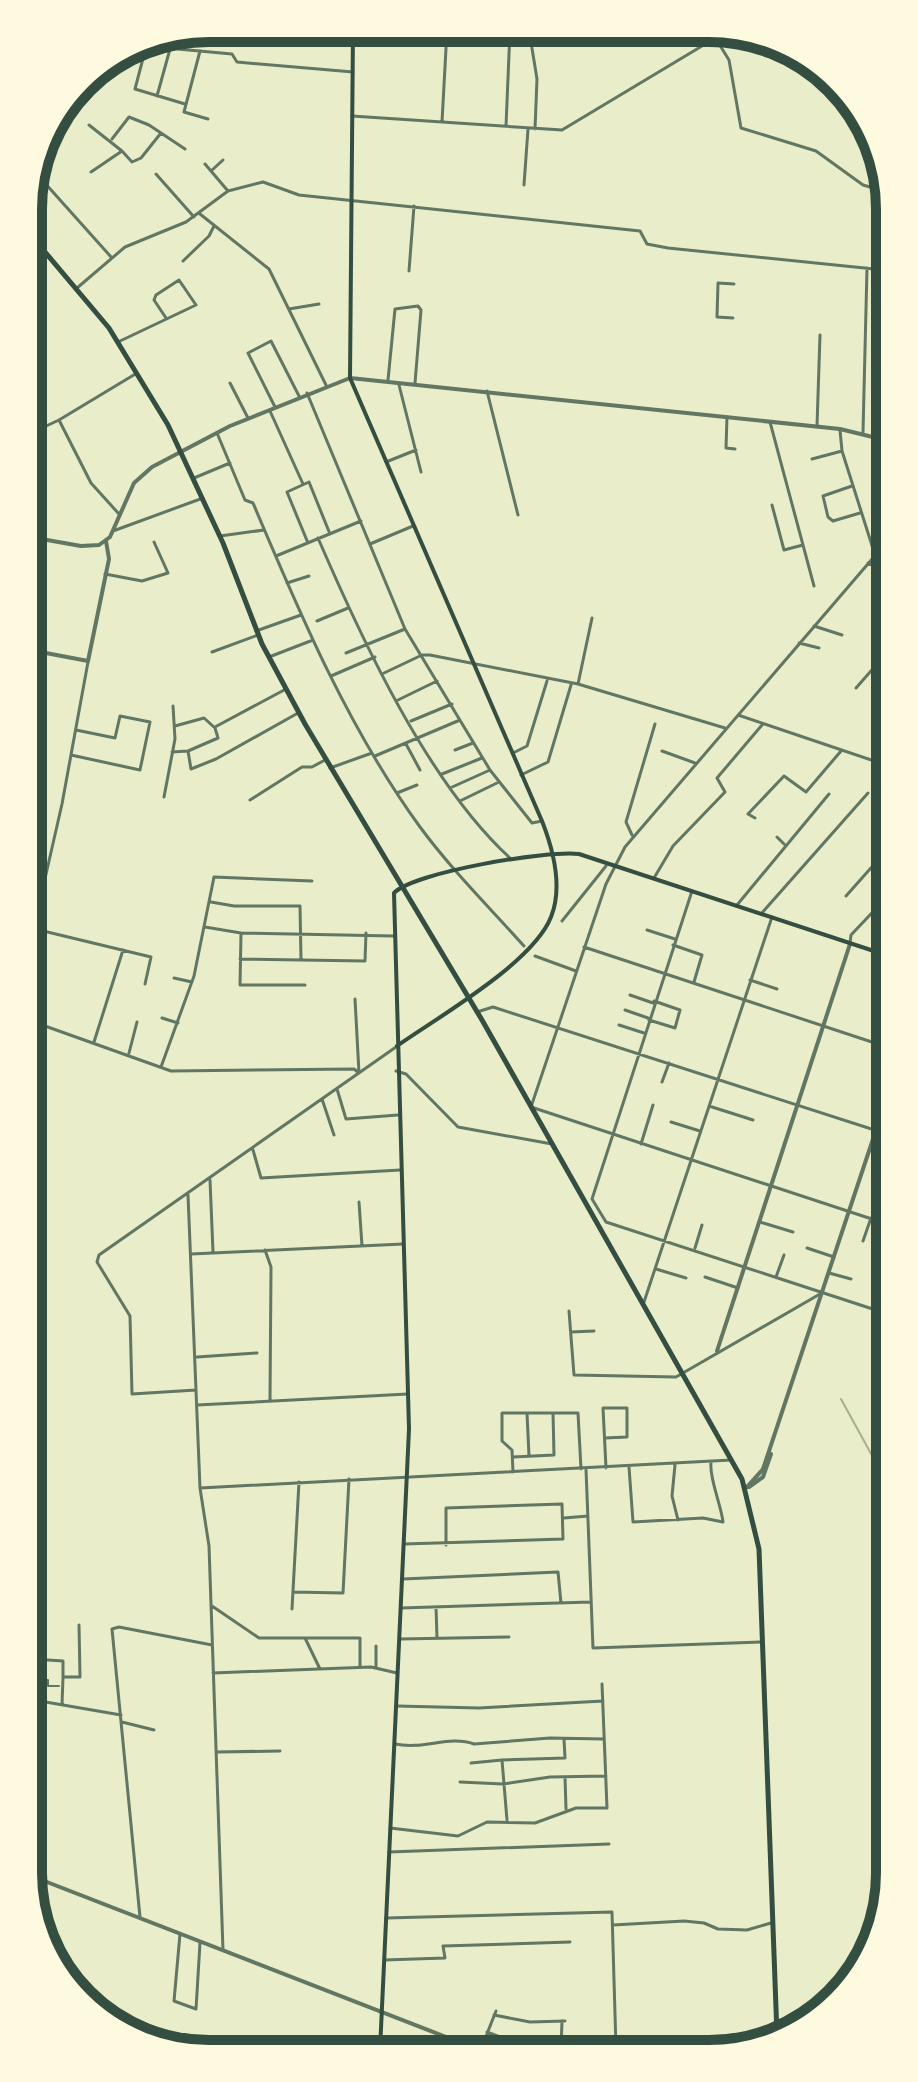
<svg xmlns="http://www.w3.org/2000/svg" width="918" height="2082" font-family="Barlow,sans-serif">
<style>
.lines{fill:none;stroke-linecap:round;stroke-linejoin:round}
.stream{stroke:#a3b18a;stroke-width:2}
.pedestrian{stroke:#617663;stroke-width:2}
.minor{stroke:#617663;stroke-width:3}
.tertiary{stroke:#617663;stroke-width:4}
.secondary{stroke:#344e41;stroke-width:4}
.trunk{stroke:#344e41;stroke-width:5}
.rim{fill:none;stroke:#344e41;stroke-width:10}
</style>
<rect width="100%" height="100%" fill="#e9edc9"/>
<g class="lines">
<path class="stream" d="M841,1399L886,1481L888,1503"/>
<path class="pedestrian" d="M33,1680H48V1686H59"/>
<path class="minor" d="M432,30L435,29
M529,30L537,79L535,129
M711,31L729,60L741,128L816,151L863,185L884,191
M134,45L232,54L237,62L353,72
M146,47L135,89L185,104
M166,48L167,36
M200,51L184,112L208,119
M157,96L170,49
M352,116L562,130L727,31
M442,122L447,30
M89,125L122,151
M506,126L510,30
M112,139L129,117L149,125L185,149
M205,164L228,191
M211,171L223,160
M35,172L112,258
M91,172L122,151L132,162L141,158L161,133
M156,174L194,217
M524,185L528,129
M200,214L269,269L326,385
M29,256L40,246
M183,261L209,236L214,226
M409,271L414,206
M77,288L125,247L186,222L228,191L263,182L299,195L640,231L647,244L668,248L884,270
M289,309L319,304
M733,318L717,317L718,283L734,284
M118,342L196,305L179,280L156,295L154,300L166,318
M388,380L395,309L418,306L421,310L415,383
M230,383L248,418
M399,385L421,472
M487,391L518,515
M307,393L405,629L490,770L532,823L542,821
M275,407L248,353L271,341L299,396
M270,411L303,484
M727,417L726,448L735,449
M59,420L137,373
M770,422L814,586
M817,426L820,335
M840,430L842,451L875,555
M863,432L867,268
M217,433L245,500L253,503C300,614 348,728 420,827C451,869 489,907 524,946
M29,434L59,420L91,483L119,514
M812,459L842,451
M386,462L416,450
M194,478L230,463
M852,486L823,496L828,517L833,521L860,513
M883,487L885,493
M772,505L784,550L803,545
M113,531L203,498
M220,536L264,530
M318,538C362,640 428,783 510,858
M308,543L287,492L309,482L330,534
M370,544L413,526
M885,544L625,847L606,884L531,1107L887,1224
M276,556L361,521
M868,563L885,570
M105,574L142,581L168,573L154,542
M287,583L309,576
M317,621L348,608
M884,621L885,620
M814,626L842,635
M256,631L301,615
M799,643L819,648
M212,652L258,635
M346,653L405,629
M269,657L313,640
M384,673L422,655H430L578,684L725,728
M331,676L375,657
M578,684L592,618
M856,688L885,655
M398,700L437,681
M738,715L886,765
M411,721L452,704
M215,727L286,689
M406,744L420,770
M455,750L473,743
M188,751L191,769L216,759L298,713
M662,751L695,763
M172,752L188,751L218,738L215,728L204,718L175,726
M513,753L527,746L547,681
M71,755L140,770L150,722L120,716L115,738L76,730
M375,756L460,720
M330,768L372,753
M442,774L482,758
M521,775L548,762L571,685
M450,788L490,770
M397,793L417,785
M164,797L175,739L173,706
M250,800L302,767H312L325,760
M460,801L499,782
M755,818L748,814L784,776L806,792L841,751
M632,835L626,822L655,724
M777,837L784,844
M654,878L673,846L725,792L717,778L762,725
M692,891L592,1199L606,1222L888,1314
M846,896L886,851
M211,902L234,906H300L301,960
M737,905L829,794
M761,914L868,793
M562,921L606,866
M205,927L241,933L393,936
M35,929L151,957L145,984
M647,930L675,939
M241,933L240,985H305
M31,940L62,804L88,662
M850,943L851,935L886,898
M673,945L702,955L694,982
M584,947L887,1047
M878,950L886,942
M535,956L576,971
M240,959L365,961L366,933
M174,978L192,982
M750,980L777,989
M630,995L653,1003
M625,1010L648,1018
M477,1012L493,1007L887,1134
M162,1018L178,1023
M649,1020L675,1028L680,1010L654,1001
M31,1021L171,1071L354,1069L359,1073L355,999
M619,1025L644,1033
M94,1042L123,950
M129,1053L137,1022
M161,1067L194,976L214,877L312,881
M396,1071L406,1074L458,1127L552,1144
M662,1082L669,1063
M337,1089L346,1119L398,1115
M322,1099L334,1135
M709,1106L753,1120
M671,1122L700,1131
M641,1144L653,1105
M253,1150L261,1178L400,1170
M210,1180L213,1252
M188,1195L200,1488L209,1546L223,1950
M359,1202L362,1246
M760,1222L793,1232
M863,1241L871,1218
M695,1248L702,1225
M807,1248L834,1257
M265,1250L271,1267L270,1401
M191,1254L403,1244
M656,1269L686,1278
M829,1273L851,1279
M705,1277L738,1288
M776,1277L784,1255
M644,1302L772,917
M569,1311L574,1375L676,1377L820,1294
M571,1332L594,1331
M197,1357L257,1353
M196,1390L132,1394L130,1316L97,1262L99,1255L396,1047
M197,1405L408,1394
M527,1413L529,1456
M605,1438L627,1437V1408H603L606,1468
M513,1457L554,1455L553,1413
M675,1465L672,1496L678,1520
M629,1467L633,1522L703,1518L723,1522C721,1504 709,1478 711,1463
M586,1469L593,1648L761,1642
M513,1472L512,1450L502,1441V1413H578L581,1469
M200,1488L731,1460
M564,1518L588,1516
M404,1544L563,1539L562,1504L446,1508V1545
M403,1579L558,1572L561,1603
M293,1592L343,1593L349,1479
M212,1606L259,1638H360V1667
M436,1607L437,1638
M401,1608L591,1602
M292,1609L299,1482
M305,1638L320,1669
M400,1639L509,1637
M33,1659L63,1661V1677H80L79,1625
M376,1668V1646
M213,1673L371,1667L397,1673
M34,1700L121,1715
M62,1705L63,1677
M397,1706L479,1708L603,1701
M122,1722L154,1730
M395,1744C424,1750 449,1735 474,1744L550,1738L604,1739
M216,1752L280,1751
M502,1760L565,1758L564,1739
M471,1763L502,1760L507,1820
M565,1777L566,1809
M460,1782L503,1784L550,1777L606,1776
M390,1828L458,1836L487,1822L535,1823L576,1808H607L602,1684
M389,1852L609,1844
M34,1888L42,1933
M140,1917L112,1629L119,1627L212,1645
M386,1918L612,1912L616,2048
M613,1925L684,1921L704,1923L718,1929L747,1930L771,1923
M180,1934L174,2001L196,2009L200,1943
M384,1960L445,1958L443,1946L570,1942
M494,2015L530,2022L565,2021
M487,2032L533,2049
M481,2049L496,2011
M561,2049L562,2021"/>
<path class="tertiary" d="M30,537L81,546L99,545L110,537L134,483L152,467L230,426L350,378L840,429L885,440
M30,650L88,661L109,559L106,541
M717,1351L850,944
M749,1487L763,1477L771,1454
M746,1488L763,1469L887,1097
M34,1877L477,2049"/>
<path class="secondary" d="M353,29L350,378L542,821C553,849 563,887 551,917C533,963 438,1017 397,1046
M380,2050L409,1429L394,893C414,872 548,850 579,854L886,955"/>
<path class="trunk" d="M29,233L109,328L168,425L223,543L262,644L305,724L482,1020L742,1479L759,1549L777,2035"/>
</g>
<path d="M0 0H918V2082H0ZM209 42H709A167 167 0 0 1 876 209V1873A167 167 0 0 1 709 2040H209A167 167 0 0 1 42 1873V209A167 167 0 0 1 209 42Z" fill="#fefae0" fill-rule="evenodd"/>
<path class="rim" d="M209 42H709A167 167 0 0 1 876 209V1873A167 167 0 0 1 709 2040H209A167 167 0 0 1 42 1873V209A167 167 0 0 1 209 42Z"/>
</svg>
